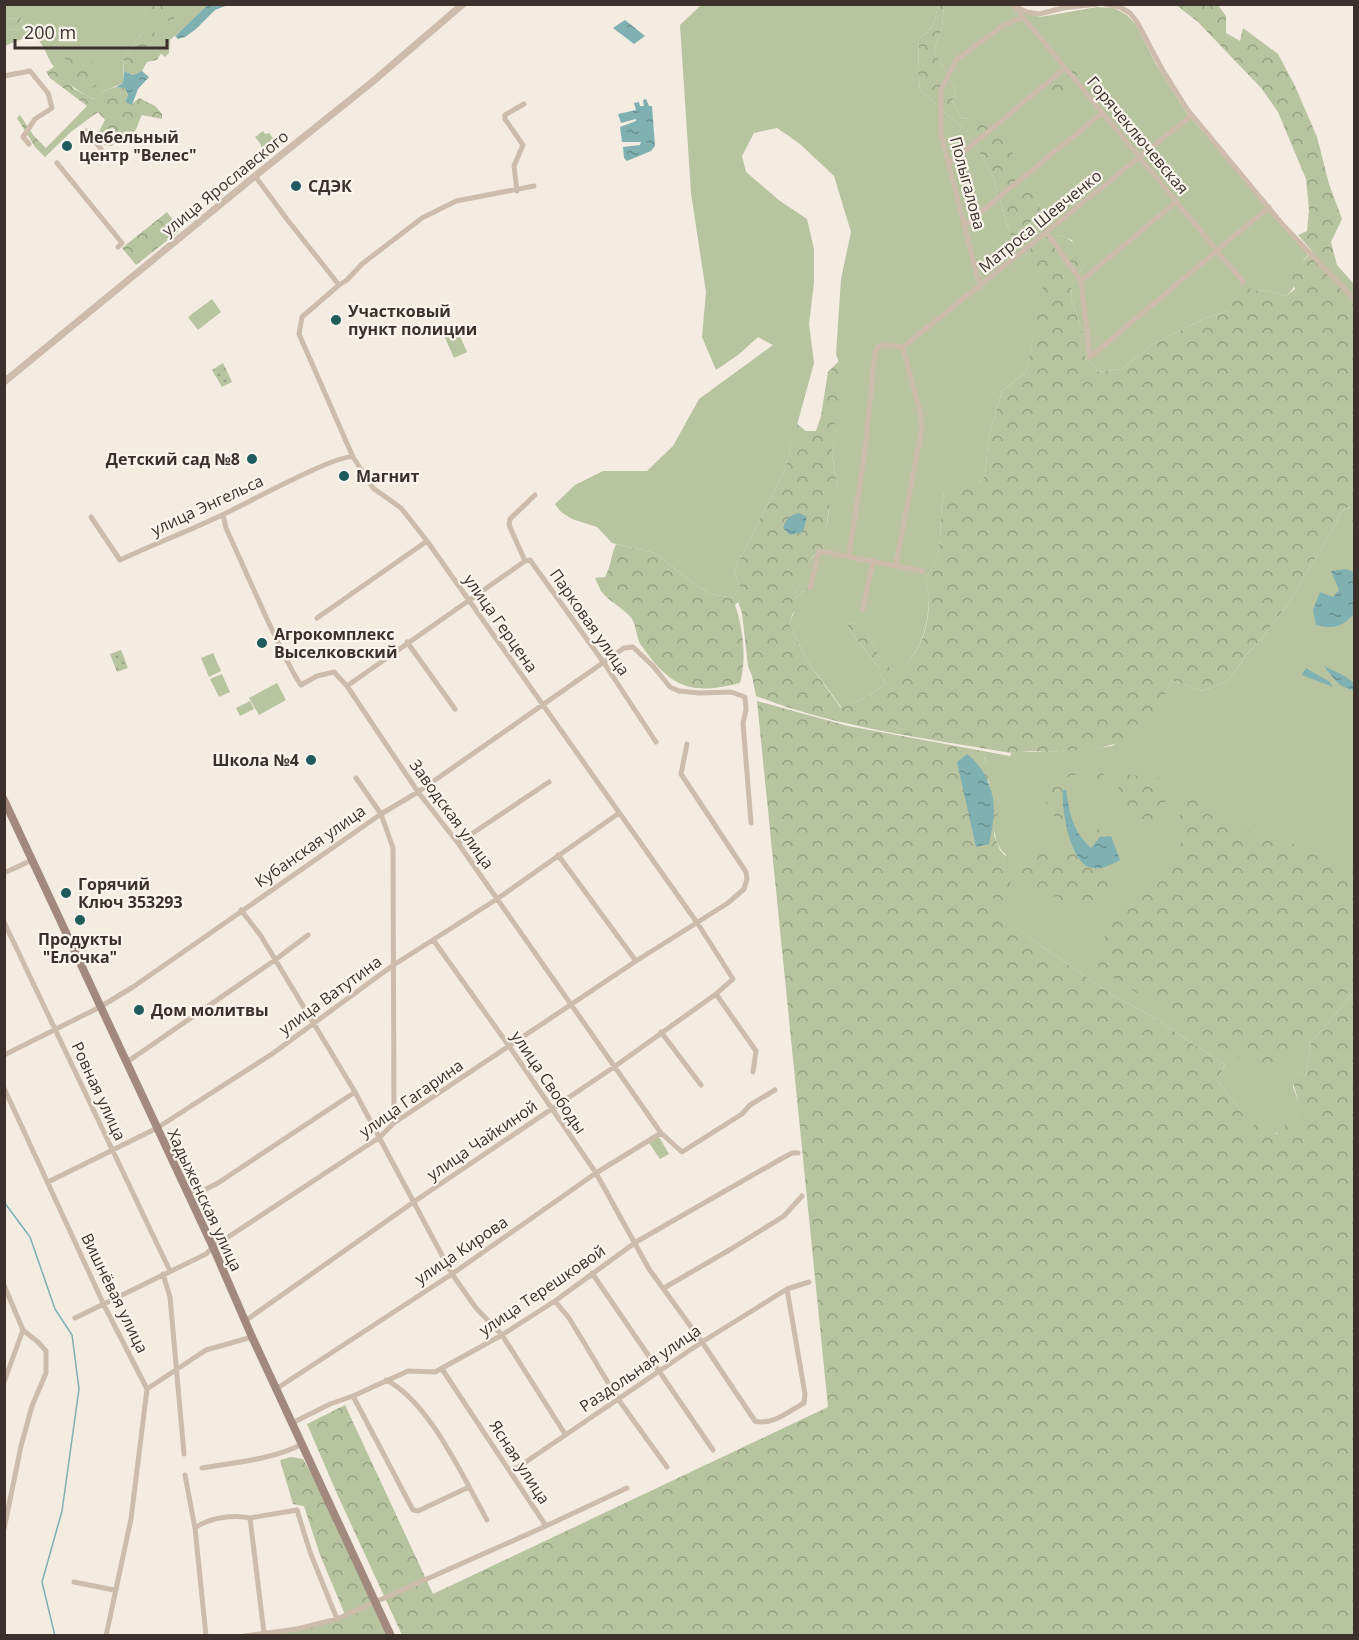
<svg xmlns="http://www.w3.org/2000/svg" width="1359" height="1640" font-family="'Open Sans',sans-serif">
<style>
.green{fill:#b8c4a0}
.forest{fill:url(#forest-crowns)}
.park{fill:url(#park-dots)}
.water{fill:url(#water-ripples)}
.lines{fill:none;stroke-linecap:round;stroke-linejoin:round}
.stream{stroke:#7fb0b2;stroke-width:1.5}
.minor{stroke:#cdbbac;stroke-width:5}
.tertiary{stroke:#cdbbac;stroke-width:7}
.secondary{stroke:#a18a7d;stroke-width:8}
.poi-dot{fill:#1f5a5e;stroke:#fbf5ee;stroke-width:2}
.labels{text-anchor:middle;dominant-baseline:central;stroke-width:4.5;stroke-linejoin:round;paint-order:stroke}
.street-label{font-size:16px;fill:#3b302b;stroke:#fbf5ee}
.poi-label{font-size:16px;font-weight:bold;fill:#3b302b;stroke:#fbf5ee;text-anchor:start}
</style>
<defs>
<pattern id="forest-crowns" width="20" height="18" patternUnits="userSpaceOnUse" patternTransform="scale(1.5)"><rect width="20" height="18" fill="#b8c4a0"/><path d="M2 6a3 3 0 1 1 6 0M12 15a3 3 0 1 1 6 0" fill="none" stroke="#97a083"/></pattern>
<pattern id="park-dots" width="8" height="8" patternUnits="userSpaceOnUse" patternTransform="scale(1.5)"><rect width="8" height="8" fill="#b8c4a0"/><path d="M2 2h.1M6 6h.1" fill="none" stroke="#97a083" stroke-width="1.8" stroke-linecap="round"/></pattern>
<pattern id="water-ripples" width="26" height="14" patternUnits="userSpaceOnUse" patternTransform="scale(1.5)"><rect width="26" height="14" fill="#7fb0b2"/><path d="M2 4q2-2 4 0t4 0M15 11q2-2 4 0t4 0" fill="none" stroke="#699091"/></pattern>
</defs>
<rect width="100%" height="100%" fill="#f4ebe1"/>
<path class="green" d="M5,5H140L148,14L182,8L178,5H209L170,40L169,53L165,57L154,48L142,33L124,57L123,83L104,91L95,99C77,92 62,80 52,64C44,51 46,47 34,36L16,41L5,46V30L23,29L21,18L5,19Z
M701,5H938C935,20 934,30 919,38L918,72L920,90L967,132L993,176L1013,244L1053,279L1035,330L1026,372L1002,391L989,436L985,475L978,485L946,486C938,509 943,535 937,559C935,566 928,572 926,579C925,585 929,591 929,597C928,630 921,652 896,675L879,656L861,623L847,624L851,632L880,669V674L886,684L863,699L842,708L808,662L789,624L804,590L794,600V595C800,586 800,579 804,569C807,561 814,557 819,550C826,539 831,503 830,490H838L832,455L841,368L836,354L841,279L851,232L834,176L800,144L777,128L754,133L742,156L746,172L780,201L807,219L814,249V283L809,324L814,363L785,469L734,571L740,587L733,598L711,594L693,583L655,553L612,543L597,527L572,519L561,512L555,504L575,485L603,471H647L673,446L699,399L773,345L758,337L738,355L716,370L702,337L706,292L691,193L680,25Z
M944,5H1011L1019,11L1040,17L1097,7L1114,8L1127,15L1136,25L1156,64L1186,112L1308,255C1295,268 1302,283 1286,296L1266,290L1257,291L1228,311L1208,317L1153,344L1122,369L1098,372L1085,356V337L1071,299L1072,285L1084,266L1072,240L1058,235V221L1051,225L1043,242L1030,255L1022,251C1020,228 1027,226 1043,213L1027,183L970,119L961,118L952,101L956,90L934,51L942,28Z
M263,131L265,134L269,133L277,143L281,140L277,149L269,157H265L260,143L255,137Z
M212,299L221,312L198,330L188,317Z
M455,325L467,352L454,358L442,331Z
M1351,507C1349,517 1344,528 1354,535V992L1311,1043L1306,1076L1299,1073V1062L1293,1087L1311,1134L1248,1132L1241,1124L1240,1110L1217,1080L1225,1065L1148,1014L1114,996L1043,947L953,880L825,806L971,883L982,891L1006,855C990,841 994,820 1000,801L991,796C988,783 990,767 984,756H993L1009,761L1011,753L1019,751L1030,752H1049L1113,746L1163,697L1172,680L1202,691L1227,682L1247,654L1262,638L1288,604L1336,524L1341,511Z
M213,653L221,671L209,677L201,658Z
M222,674L230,692L219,697L210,679Z
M277,683L286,700L259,715L249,698Z
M250,701L254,709L240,716L236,708Z
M659,1137L669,1154L660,1159L649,1143Z"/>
<path class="forest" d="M140,5H178L182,7L172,22L148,14Z
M938,5H944L942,28L934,51L956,90L952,101L961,118L970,119L973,116L992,122L1011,150L1043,213C1026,225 1020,229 1022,251L1030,255L1031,243L1043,242L1051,225L1058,220V235C1077,241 1079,247 1084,266L1072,285L1071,299L1085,337V356L1098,372L1122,369L1153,344L1208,317L1228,311L1231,298L1248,288L1257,291L1266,290L1286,296L1295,289L1291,276L1312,251L1298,235L1307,231L1309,210L1306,179L1278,112L1262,89L1197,21L1176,5H1218L1226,16V33L1240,41L1243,28L1278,54L1295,86L1317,137L1329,184L1342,219L1331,242L1337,265L1354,284V535C1343,528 1349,517 1350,507L1341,511L1336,524L1288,604L1262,638L1247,654L1227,682L1202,691L1172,680C1163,697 1154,719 1141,732C1124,749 1071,750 1047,752C1035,752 1022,750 1011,753C928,739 834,727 756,696L752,676L748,666L742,613L738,602L735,605C743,629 747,658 740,683C690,696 670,687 641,645C636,638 637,627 632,619C624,608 609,602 601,591C599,587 597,582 595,578L605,577C611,566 611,555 616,544L655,553L693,583L711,594L733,598L740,587L734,571L785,469L797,424L806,431H816L821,416L828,372L839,361L842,368L832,455L838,490H830C832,511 822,525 829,546C800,559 808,573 794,595L795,599L804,590L809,588L807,601L793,613L789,624L808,662L841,708L863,699L886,684L880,674V669L851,632L847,624L861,622L879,656L896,674C921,653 929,629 929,597C929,591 925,584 926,579C928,572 935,566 937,558C943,535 938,509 946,485H978L985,475L989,436L1002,391L1026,372L1043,289L1013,244L993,176L967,132L920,90L918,72L919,38C934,30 935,20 938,5Z
M21,18L23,29L5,30V19Z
M153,32L157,34L154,48L161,53L157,60L147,62L142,71L133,75L124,71V57L142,33Z
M72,49L91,58L99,74L104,80L93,88C78,82 72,72 65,58Z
M54,67L74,89L94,99C104,90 112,86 125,87L128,95L125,102L132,104L139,98L155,106L162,114V119L142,115C138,122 138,129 132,134H118L112,146L104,145L97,136L105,120L98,112L72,131L45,157L35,147L17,118L20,115L34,136L46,148L87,106L50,78L46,72Z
M1069,67L1077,71V76L1066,90L1053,91L1049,87L1051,72Z
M167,212L179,228L178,232L136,265L122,248Z
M757,701L848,726L1010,756V761C1001,761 993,756 984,757L991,772L988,783L991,795L996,796L1000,801L994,835L1000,850L1010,861L1011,903H1001L957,876L954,880L1043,947L1114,996L1148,1014L1225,1065L1217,1080L1240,1110L1244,1113L1241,1124L1248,1131L1257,1122L1277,1134L1285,1125L1310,1134L1303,1117L1291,1076L1299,1060V1073L1306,1076L1311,1043L1354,992V1635H402L338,1496L307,1424L345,1405L433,1594L828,1407Z
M1075,765L1082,768L1083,771L1070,778L1062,774L1065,768Z
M1097,766C1106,777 1109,781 1103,795L1099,793V781L1093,769Z
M1116,773L1178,780L1152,823L1141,831L1121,801Z
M1059,777L1060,785L1063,790L1062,801L1071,841L1067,843L1055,817L1045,801L1043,793L1050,778Z
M1195,797L1234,828L1276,838L1354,867V985L1306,1039L1287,1049L1282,1063L1267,1066L1256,1062L1253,1052L1247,1047L1239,1058L1207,1040L1098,967L1106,930L1131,900L1154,882L1185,838L1179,819L1183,804Z
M1088,822L1097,824L1100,833L1090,838L1086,827Z
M1073,846L1075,855L1091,868L1106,867L1115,875C1108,911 1096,899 1068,909L1057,896L1039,900L1020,886C1018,874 1019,865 1025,853L1044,851L1049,853H1059Z
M291,1457L303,1459L321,1491L387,1635L254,1636L346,1617L320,1555L304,1506L293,1504L280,1460Z"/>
<path class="park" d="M223,363L232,382L222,387L212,370Z
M121,650L128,668L117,672L110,654Z"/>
<path class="water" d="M209,4L228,5L215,10L196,29L185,37L178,39L175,36Z
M625,20L645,36L634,44L613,28Z
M124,71L133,75L142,71L149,77L138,89L132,105L125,102L128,95L125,88L116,87L123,83Z
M646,99L649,106H652L655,146L651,151L627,161L624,158L623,147L640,145L641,142H622L620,127L636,121V119L621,123L618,114L636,110L634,103L639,102L640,106H644L643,100Z
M799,513L807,517L803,532L790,535L783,528C786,519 789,515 799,513Z
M1346,569L1354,572V614C1341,628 1334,629 1316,625L1313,610L1320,592L1333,597L1339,590L1331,571Z
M1324,666L1343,675L1354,683V690C1339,688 1333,678 1324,666Z
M1306,668L1330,682L1333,687L1302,675Z
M967,754C983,765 994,790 994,810C994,821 991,833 989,844L976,847L957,762Z
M1063,790H1066C1070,815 1072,830 1091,848L1100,837L1111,836L1120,860C1111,865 1099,871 1089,867C1070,861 1061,808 1063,790Z"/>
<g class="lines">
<path class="stream" d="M4,1202L30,1237L55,1309L72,1335L79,1389L62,1511L42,1582L55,1636"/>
<path class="minor" d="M1105,4L1120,7L1130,13L1137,22L1162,69L1187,109L1283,225L1354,299
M1013,5L1243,282
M1016,7L1027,12L1039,14L1063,8L1097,4
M4,76L30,71L48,93L52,108L35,119L23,137L29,144
M86,131L101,149
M57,163L122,243L118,247
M949,164L1065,68
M255,176L286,218L339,285
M517,191L514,166L523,145L505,119V115L524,104
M966,224L1102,113
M1047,233L1081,281L1090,357
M1081,281L1176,202
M980,287L941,134V90L956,60L1001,27L1023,17
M903,347L1192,115
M1090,357L1269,207
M535,495L510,519L509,525L525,561L530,560L604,663L656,742
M223,515L226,528C243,565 259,603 277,640C285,656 291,671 301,685L317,676L334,672L347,686L418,792L458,843L661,1133L682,1152L742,1114L750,1105L775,1090
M91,517L120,560C154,544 189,531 222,515C244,505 336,454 353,457
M849,555L865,451L875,352L878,347L884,345L903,347
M896,564L922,428L921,416L903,347
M810,588L819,551L922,571
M863,609L873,560
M317,618L427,541
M407,642L455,709
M347,686L525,561
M356,778L381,814L393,848L394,1123
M458,843L549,782
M558,855L636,961
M4,873L32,860
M241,910L261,936L355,1092L452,1274L476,1308L502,1335L565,1434
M4,922L170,1271
M434,941L509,1046L596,1173L649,1269L702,1342L755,1421C772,1426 789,1411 804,1403L805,1394L787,1289L809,1282
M716,994L756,1051L753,1072
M661,1032L701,1085
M4,1055L100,1007L133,987L381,814L418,792L624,648L633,647L653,666L670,687L679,691L699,693L731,692L745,697L746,710L743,723L751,823
M127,1062L275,960L308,935
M4,1088L104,1305L147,1389L131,1519L106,1636
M48,1182L157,1128L272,1054L392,966L497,899L619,813
M186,1192L204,1190L218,1183L355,1092
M592,1273L713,1450
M163,1274L170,1297L184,1454
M4,1285L23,1330L4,1382
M664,1288L731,1249L784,1216L802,1196
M555,1301L569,1318L618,1399L667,1467
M75,1318L206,1254L213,1247L380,1137L394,1123L636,961L728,903L744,889L747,879L746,872L681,774L687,744
M245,1321L415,1201L614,1067L716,994L733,979L698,924L427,541L401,508L373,488L353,457L299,334L302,317L339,285L347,280L362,264L422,218L456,201L534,186
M442,1369L546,1526L627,1488
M386,1380C429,1401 464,1479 487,1520
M147,1389L206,1350L252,1337
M276,1389L452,1274L596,1173L661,1133
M353,1396L413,1510L418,1511L469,1487
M292,1423L330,1404L353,1396L408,1371L435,1372L502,1335L555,1301L636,1242L781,1159L792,1153H798
M202,1468C235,1462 272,1460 302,1444
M511,1472L702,1342L787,1289
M185,1475L195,1528L206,1636
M250,1518L264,1633
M195,1528C208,1518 234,1514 250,1518L297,1510L310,1552L337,1619
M4,1529L21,1446L32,1406L46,1373V1351L38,1342L23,1330
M74,1582L114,1590
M244,1636L297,1629L337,1619L546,1526"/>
<path class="tertiary" d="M4,382L255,176L371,83L463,4"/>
<path class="secondary" d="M4,800L213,1247L252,1337L391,1636"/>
</g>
<g class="poi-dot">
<circle cx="67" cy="146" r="6"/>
<circle cx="296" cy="186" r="6"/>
<circle cx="336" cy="320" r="6"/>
<circle cx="252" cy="459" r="6"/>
<circle cx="344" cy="476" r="6"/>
<circle cx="262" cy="643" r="6"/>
<circle cx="311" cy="760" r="6"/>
<circle cx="66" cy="893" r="6"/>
<circle cx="80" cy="920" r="6"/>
<circle cx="139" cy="1010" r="6"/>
</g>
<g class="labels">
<g class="street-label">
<text transform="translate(1138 135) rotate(50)">Горячеключевская</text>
<text transform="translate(225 183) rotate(-39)">улица Ярославского</text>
<text transform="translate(968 183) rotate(75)">Полыгалова</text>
<text transform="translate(1040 221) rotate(-39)">Матроса Шевченко</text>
<text transform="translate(207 505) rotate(-25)">улица Энгельса</text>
<text transform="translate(590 622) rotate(55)">Парковая улица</text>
<text transform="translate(501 623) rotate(55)">улица Герцена</text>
<text transform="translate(452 814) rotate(54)">Заводская улица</text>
<text transform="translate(310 846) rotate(-35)">Кубанская улица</text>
<text transform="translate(330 995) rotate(-36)">улица Ватутина</text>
<text transform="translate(549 1082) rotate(56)">улица Свободы</text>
<text transform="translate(99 1091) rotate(65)">Ровная улица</text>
<text transform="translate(411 1098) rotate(-35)">улица Гагарина</text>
<text transform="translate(482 1140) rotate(-34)">улица Чайкиной</text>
<text transform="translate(205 1200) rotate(65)">Хадыженская улица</text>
<text transform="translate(461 1250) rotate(-34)">улица Кирова</text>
<text transform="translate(542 1290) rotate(-34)">улица Терешковой</text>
<text transform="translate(115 1293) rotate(64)">Вишнёвая улица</text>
<text transform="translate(640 1368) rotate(-34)">Раздольная улица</text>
<text transform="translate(520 1462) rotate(57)">Ясная улица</text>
</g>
<g class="poi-label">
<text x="79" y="137">Мебельный<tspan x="79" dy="18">центр "Велес"</tspan></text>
<text x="308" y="186">СДЭК</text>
<text x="348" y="311">Участковый<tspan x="348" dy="18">пункт полиции</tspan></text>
<text x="240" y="459" text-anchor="end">Детский сад №8</text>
<text x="356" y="476">Магнит</text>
<text x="274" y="634">Агрокомплекс<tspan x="274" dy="18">Выселковский</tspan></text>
<text x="299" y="760" text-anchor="end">Школа №4</text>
<text x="78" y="884">Горячий<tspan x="78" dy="18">Ключ 353293</tspan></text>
<text x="80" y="939" text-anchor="middle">Продукты<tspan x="80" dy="18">"Елочка"</tspan></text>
<text x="151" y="1010">Дом молитвы</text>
</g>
</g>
<rect width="1359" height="1640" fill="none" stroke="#3b302b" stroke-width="12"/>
<path d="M15 39v9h152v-9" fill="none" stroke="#3b302b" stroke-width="3"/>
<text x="24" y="39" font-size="18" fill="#3b302b" stroke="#fbf5ee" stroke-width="4.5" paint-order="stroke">200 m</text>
</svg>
